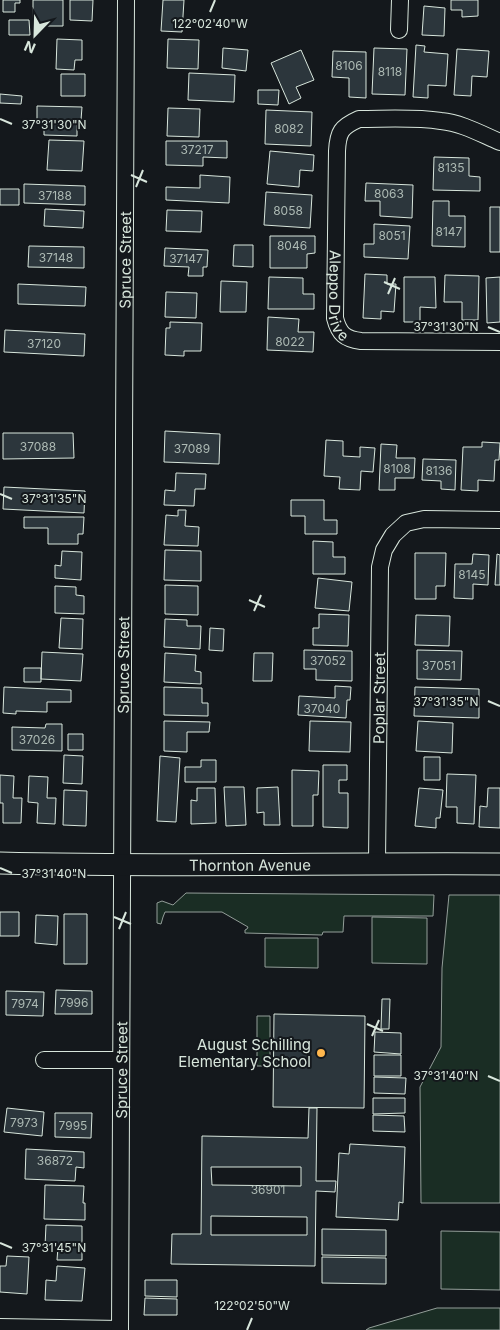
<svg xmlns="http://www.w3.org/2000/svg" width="500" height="1330" font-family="Inter,sans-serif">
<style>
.green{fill:#1a2d24;stroke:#939e99}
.building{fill:#2c363c;stroke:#d8e6dc;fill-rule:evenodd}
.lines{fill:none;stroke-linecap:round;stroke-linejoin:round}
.minor-casing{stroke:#d8e6dc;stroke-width:18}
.major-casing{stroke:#d8e6dc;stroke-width:23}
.minor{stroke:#14181c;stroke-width:16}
.major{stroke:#14181c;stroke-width:21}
.ticks{fill:none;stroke:#d8e6dc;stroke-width:2}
.poi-dot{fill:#ffb74d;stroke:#14181c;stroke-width:2}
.labels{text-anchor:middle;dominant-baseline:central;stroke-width:4;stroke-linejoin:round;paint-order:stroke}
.number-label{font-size:12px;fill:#adbab4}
.street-label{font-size:15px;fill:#d8e6dc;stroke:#14181c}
.poi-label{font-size:15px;fill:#d8e6dc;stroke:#14181c;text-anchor:end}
.ticks-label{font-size:12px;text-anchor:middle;fill:#d8e6dc;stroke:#14181c;stroke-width:4;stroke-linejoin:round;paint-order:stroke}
</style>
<rect width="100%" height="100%" fill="#14181c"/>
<path class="green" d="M186,893L434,895L433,916H344L343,932H323L322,935L245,933V930L247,929L248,927L222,912H165L163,917L161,924L157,923V903L162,901L173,905Z
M449,895H500V1203H421L420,1087L441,1047L442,968Z
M372,917L427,918V964L372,963Z
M265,938H318V968L265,967Z
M257,1016H270V1066H257Z
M441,1231L500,1232V1290L441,1289Z
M437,1308H500V1330H366L369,1328Z"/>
<path class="building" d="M3,0H20V3H15V12H3Z
M33,0H63V26H33Z
M70,0H93L92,21L70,20Z
M163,0H184L182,32L161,31Z
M451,0H478V16L462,17V10H451Z
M424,6L445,8L444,36L422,35Z
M9,20H29L30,35H9Z
M57,39L82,40V60H75L74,70L56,69Z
M168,39L199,40L198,69L167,68Z
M416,45L425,46L424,52L448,54L446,86L428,85V98L413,97Z
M223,48L248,50L246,71L222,68Z
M374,48L407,49L405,95L372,94Z
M457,49L489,51L487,77L472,76L471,96L454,95Z
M301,50L314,80L296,87L301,98L289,104L271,63Z
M333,51L366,52V98L349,97V78L332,77Z
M189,73L235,75L234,102L188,100Z
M61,74H85V96H61Z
M258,90H279L278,105L258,104Z
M0,94L22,96L21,104L0,103Z
M37,106L82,107L81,120H77V136L44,135V120L37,119Z
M168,108L200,109L199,137L167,136Z
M266,110L312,112L311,146L265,144Z
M49,140L84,141L82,171L47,170Z
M166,141H227V158L203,157V166L166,165Z
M270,151L314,155L313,171L300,170L299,187L267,184Z
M434,157L469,158V176L480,177V191L433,190Z
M200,175L230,177L229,203L166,200V187L200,188Z
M366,183L413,185L412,218L380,216V201H365Z
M24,184L85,186V205L24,203Z
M0,189H19V205H0Z
M266,192L312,195L310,228L264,225Z
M433,201H449V216H465V247L432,246Z
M490,207H500V252H490Z
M45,209L84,211L83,228L44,226Z
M167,210L202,211L201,232L166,231Z
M374,224L410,226L408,259L364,257V244H374Z
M270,236H315V253L307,254V268H270Z
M234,245H253V267L233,266Z
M29,246L84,247V268L28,267Z
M165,248L208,250L207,267H203V276H188L189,267L164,266Z
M365,274L387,275V284H396L394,312L381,311V319L363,318Z
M445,275L479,276L478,320H462V302H444Z
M269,277L303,278V294H314V309H268Z
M404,277H435L436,308L420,307V322H404Z
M500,277V322L487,323L486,278Z
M221,281L247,282L246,312H220Z
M18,284L86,287L85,306L18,304Z
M166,292L197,293L196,318L165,317Z
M268,317L299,319L298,332H314L313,352L267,350Z
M170,322L202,323L201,351H184V356L165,355L166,328H170Z
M5,330L85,334L84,356L4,352Z
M165,431L220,434L219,464L164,462Z
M3,433H73L74,458L3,459Z
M326,440L343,441V456L360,457V447L375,448L373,472L361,471L360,490L339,489L340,477L324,476Z
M482,442L500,443L499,460H495L494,481L478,480V491L461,490L463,447H482Z
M381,444L397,445L396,458H415L414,478H395V490H379Z
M423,459L456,460L455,490L441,489V481L422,480Z
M176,473L206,474L205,489H195L194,506L164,505L165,490L175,491Z
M4,487L85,491L84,513L3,509Z
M291,500H324V520H337V534H305V516H291Z
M178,510H186L185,526L199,527L198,546L164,545L166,515L178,516Z
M24,517H84L83,534H78V544H48V528H24Z
M313,541L333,542V557H345V574H313Z
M165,550L201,551V581L164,580Z
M62,551L82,552L81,580L55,578V565L61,566Z
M415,553H446L445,586H436V599H415Z
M473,554L489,555L488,585L473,584V599L454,598L455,564H472Z
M497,554L500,555V585H495Z
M318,578L352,582L349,611L315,608Z
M165,585L198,586V615L165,614Z
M55,586L76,587V595L84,596V614L55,613Z
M319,614L349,615L348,646L313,645V628H319Z
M416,615L450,616L449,646L415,645Z
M61,618L83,619L82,649L59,648Z
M165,619L187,620V626H201L200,649L164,647Z
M210,628L224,629L223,651L209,650Z
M304,650L352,651V681L316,680V669H304Z
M417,650L462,651L461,680L417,679Z
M42,652L83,654L81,681L41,679Z
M165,653L196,655L195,671L201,672V684L164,682Z
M254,653H273L272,681H253Z
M24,668H41V682H24Z
M335,686L351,687L350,700H347L346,718L298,715L299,696L335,698Z
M4,687L71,690V702H47V712L16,711V714L3,713Z
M164,687L202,688V703H208V716L164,715Z
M415,687L479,689V718L414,716Z
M164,721L210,722L209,732H187V752L164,751Z
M310,721L351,722L350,752L309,751Z
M418,721L453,723L452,753L416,751Z
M46,724H62V751L12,750V727L45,728Z
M68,734H83V750H68Z
M64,755L83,756L82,784L63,783Z
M160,756L180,758L176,822L157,821Z
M424,757H440V780H424Z
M201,760H216V782H185V767H201Z
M323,765H347V780H339V793H348V828L323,827Z
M292,770L319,771L318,795H313V826H292Z
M447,774L476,775L474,824L457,823V807H446Z
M0,775L14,776L13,798H22L21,823H3V803H0Z
M29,776L48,777L47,798H56L55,824L37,823L38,803L28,802Z
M224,787H244L246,825L226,826Z
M278,787L280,825H264V812L257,813V788Z
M197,788H215L216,823L191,824V800L197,801Z
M419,788L443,790L440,818H436V828L415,826Z
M488,788H500V828L479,827L480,806L487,807Z
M64,790L87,791L86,826L63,825Z
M0,912H19V936H0Z
M64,914H87V964H64Z
M36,915L58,916L57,945L35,943Z
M56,990L92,991V1014H55Z
M6,991L44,992L43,1016L6,1015Z
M382,999H390L389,1029H381Z
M274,1014L365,1016L364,1108L273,1107Z
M375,1032L401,1033V1054L374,1052Z
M374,1055H401V1076H374Z
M374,1077L406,1078L405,1094L374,1093Z
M373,1098H405V1113L373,1114Z
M7,1108L44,1112L42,1136L4,1132Z
M309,1108H317L316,1181H336L335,1192L316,1191L315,1266L171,1264L172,1234H201L202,1136L308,1138ZM211,1167H301V1186L212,1185ZM211,1216L307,1217V1235H211Z
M55,1113H92L91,1138L55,1137Z
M373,1115L404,1116L405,1132L373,1131Z
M350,1144L405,1147L403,1203L399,1202L398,1220L336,1217L339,1153L349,1154Z
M26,1149L84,1152V1168L76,1167L75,1181L25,1179Z
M45,1185L84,1186L83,1203H85V1220L44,1219Z
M46,1225L82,1226V1260H57L58,1247L45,1246Z
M322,1229L386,1230V1256L322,1255Z
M7,1256L29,1257L27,1294L0,1292V1266H6Z
M322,1257L386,1258V1284L322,1283Z
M57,1266L85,1268L82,1301L45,1300L46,1280L56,1281Z
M145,1280H177V1297L145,1296Z
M145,1298L177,1299V1315H144Z"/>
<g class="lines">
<g class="minor-casing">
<g id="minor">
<path d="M399,30L400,0"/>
<path id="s1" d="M500,142C481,134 462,123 441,121C414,117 386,119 359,119C341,127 338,132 337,151L335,318C339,334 345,339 361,341L500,342"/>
<path id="s2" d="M377,863L380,567L384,550L393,535L406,523L424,519L500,520"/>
<path d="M44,1060H121"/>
<path d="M0,1327L120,1329"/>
<path id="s3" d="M120,1330L126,0"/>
</g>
</g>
<g class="major-casing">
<g id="major">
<path id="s4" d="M0,863C167,867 333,863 500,864"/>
</g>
</g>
<use href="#minor" class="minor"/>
<use href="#major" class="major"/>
</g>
<path class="ticks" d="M210,12L215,0M0,119L12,124M131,175L147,182M136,187L143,170M384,282L400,289M388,294L395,278M488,327L500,332M0,494L12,499M249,600L265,607M254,611L261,595M488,701L500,706M0,868L12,873M114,917L131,924M119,929L126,912M367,1024L383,1031M372,1036L379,1020M488,1076L500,1081M0,1243L12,1248M247,1330L252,1318"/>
<circle class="poi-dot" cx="321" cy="1053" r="5"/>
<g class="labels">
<g class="number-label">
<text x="349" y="65">8106</text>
<text x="390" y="71">8118</text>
<text x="289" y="128">8082</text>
<text x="197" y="149">37217</text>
<text x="451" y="167">8135</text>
<text x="389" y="193">8063</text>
<text x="55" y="195">37188</text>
<text x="288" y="210">8058</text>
<text x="449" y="231">8147</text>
<text x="392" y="235">8051</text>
<text x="292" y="245">8046</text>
<text x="56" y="257">37148</text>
<text x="186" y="258">37147</text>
<text x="290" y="341">8022</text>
<text x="44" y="343">37120</text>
<text x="38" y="446">37088</text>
<text x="192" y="448">37089</text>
<text x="397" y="468">8108</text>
<text x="439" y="470">8136</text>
<text x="472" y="574">8145</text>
<text x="328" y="660">37052</text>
<text x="439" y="665">37051</text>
<text x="322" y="708">37040</text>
<text x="37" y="739">37026</text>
<text x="74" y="1002">7996</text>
<text x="25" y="1003">7974</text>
<text x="24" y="1122">7973</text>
<text x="73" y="1125">7995</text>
<text x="55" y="1160">36872</text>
<text x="268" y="1189">36901</text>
</g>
<g class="street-label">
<text stroke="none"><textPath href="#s3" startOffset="1070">Spruce Street</textPath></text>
<text stroke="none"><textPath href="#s1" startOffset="332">Aleppo Drive</textPath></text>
<text stroke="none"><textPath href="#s3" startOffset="665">Spruce Street</textPath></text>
<text stroke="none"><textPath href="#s2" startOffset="165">Poplar Street</textPath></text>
<text stroke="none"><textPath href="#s4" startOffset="250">Thornton Avenue</textPath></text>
<text stroke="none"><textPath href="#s3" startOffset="260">Spruce Street</textPath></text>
</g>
<g class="poi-label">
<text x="311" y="1044">August Schilling<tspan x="311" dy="17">Elementary School</tspan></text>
</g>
</g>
<g class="ticks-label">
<text x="210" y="28">122°02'40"W</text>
<text x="54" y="129">37°31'30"N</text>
<text x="446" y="331">37°31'30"N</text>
<text x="54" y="503">37°31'35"N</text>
<text x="446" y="706">37°31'35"N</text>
<text x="54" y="878">37°31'40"N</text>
<text x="446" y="1080">37°31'40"N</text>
<text x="54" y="1252">37°31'45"N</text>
<text x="252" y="1310">122°02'50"W</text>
</g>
<g transform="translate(35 35) rotate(203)" stroke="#14181c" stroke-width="4" paint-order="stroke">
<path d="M0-4L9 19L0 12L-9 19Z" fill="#d8e6dc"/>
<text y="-8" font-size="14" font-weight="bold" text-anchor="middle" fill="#d8e6dc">N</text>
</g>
</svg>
